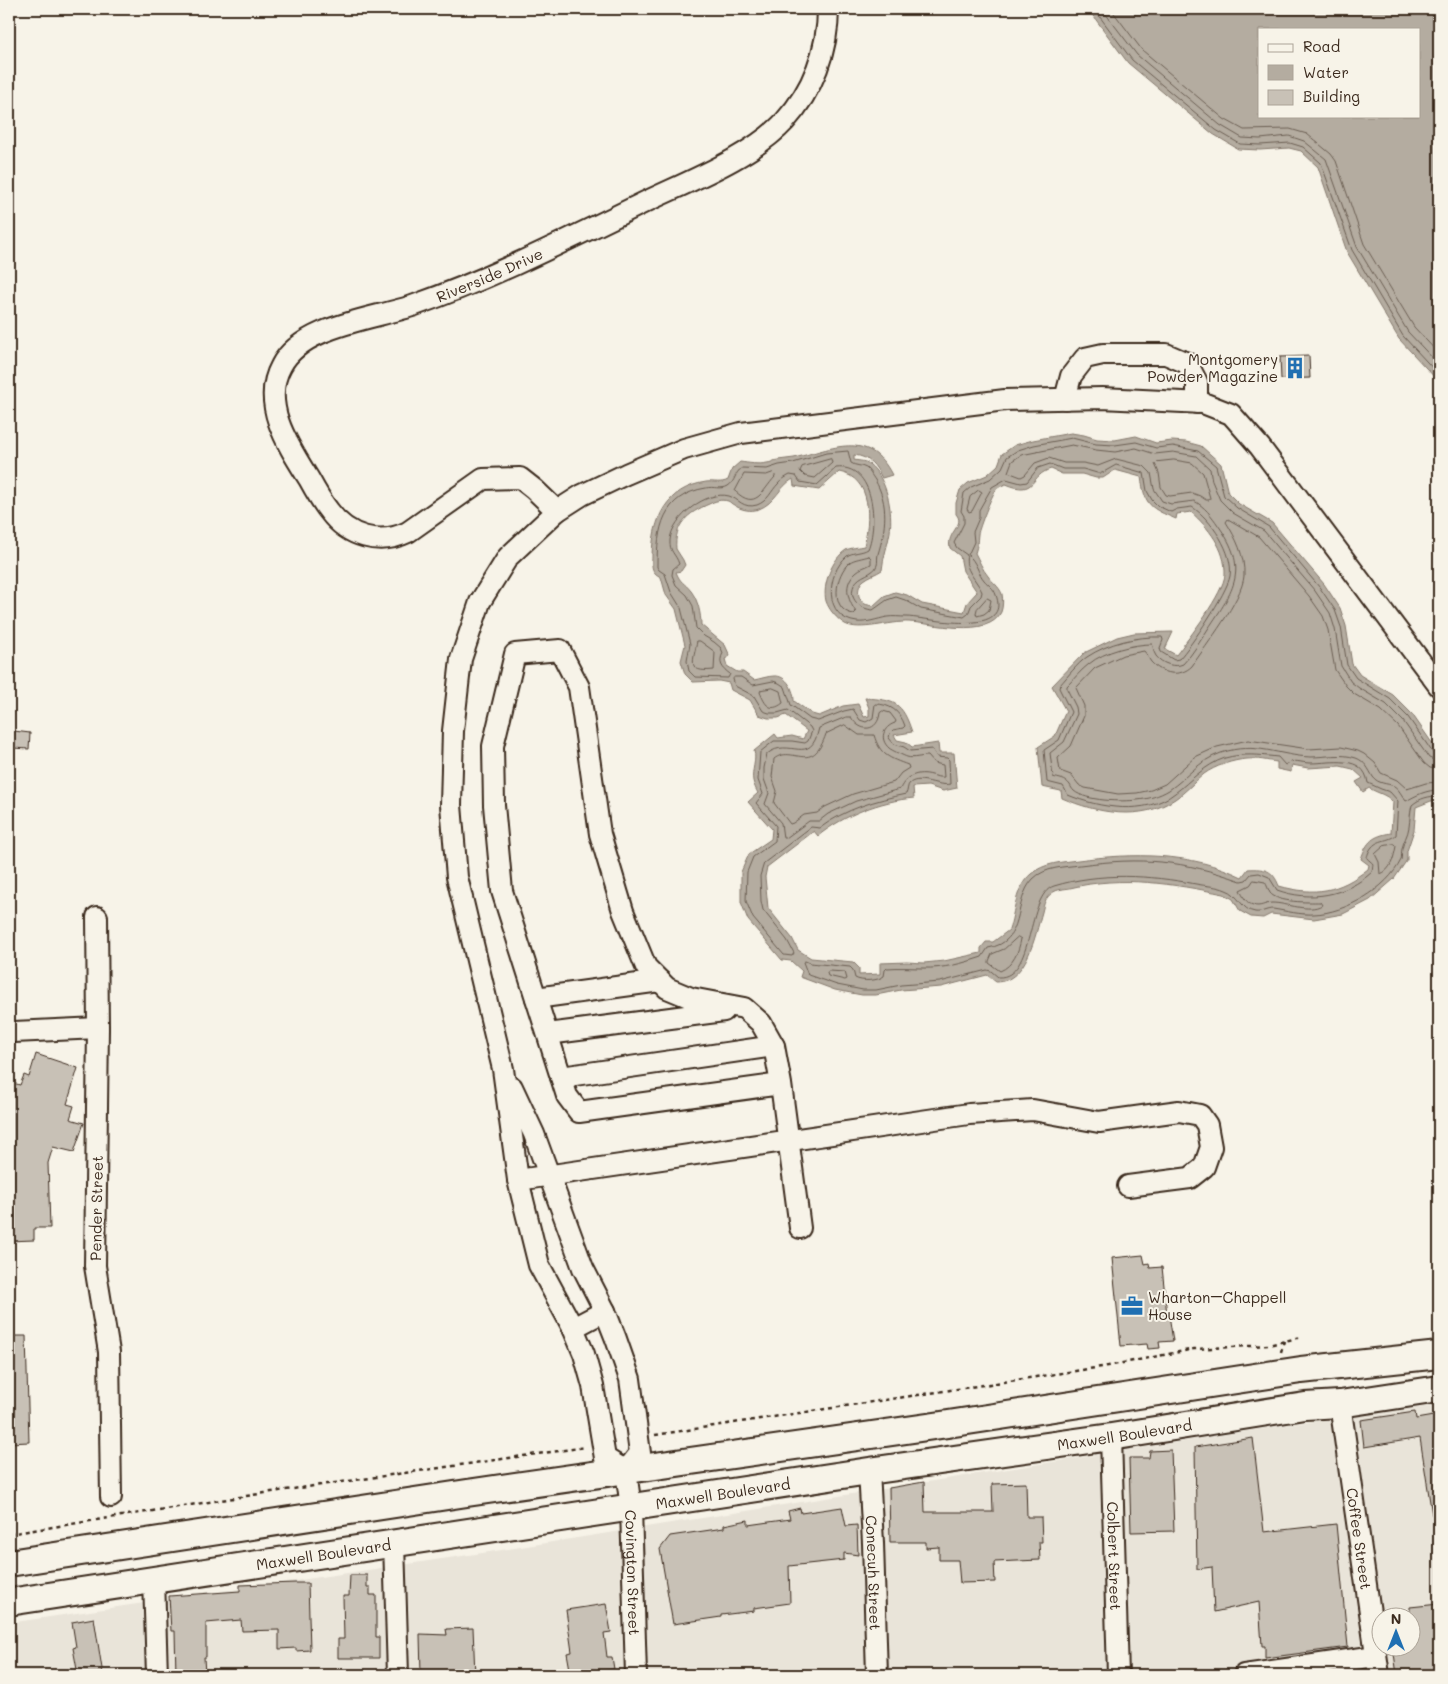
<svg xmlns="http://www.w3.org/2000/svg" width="1448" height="1684" font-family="Mali,sans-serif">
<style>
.built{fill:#e9e4d9;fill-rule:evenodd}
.water{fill:#b4aca0;stroke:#84786c;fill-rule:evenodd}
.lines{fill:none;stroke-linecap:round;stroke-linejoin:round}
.shore{stroke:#6b5e52;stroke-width:1}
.building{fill:#c8c1b6;stroke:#3b2a1e}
.minor-casing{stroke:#3b2a1e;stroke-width:24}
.major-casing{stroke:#3b2a1e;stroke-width:30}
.path{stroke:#3b2a1e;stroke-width:2.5;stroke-dasharray:4 4;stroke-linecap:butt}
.minor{stroke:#f7f3e8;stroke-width:20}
.major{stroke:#f7f3e8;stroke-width:26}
.labels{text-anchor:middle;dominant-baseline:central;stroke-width:4;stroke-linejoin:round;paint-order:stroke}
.street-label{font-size:15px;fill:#3b2a1e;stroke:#f7f3e8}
.poi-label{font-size:15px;fill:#3b2a1e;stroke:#f7f3e8;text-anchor:end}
</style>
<rect width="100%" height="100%" fill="#f7f3e8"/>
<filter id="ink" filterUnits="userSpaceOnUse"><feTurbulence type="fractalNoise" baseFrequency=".02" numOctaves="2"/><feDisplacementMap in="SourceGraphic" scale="10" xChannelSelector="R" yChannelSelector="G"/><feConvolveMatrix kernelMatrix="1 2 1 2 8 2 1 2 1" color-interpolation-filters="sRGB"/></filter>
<g filter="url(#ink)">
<path class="built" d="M1439,1405V1675H9V1623L489,1552L1278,1426ZM1380,1616H1410V1646H1380Z"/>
<path class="water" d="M1088,9H1439V382L1399,339L1347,252L1318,167L1301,151L1289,148L1260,150L1238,149L1213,134L1128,63ZM1259,29H1419V116H1259Z
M1071,433L1084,435L1097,439L1115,440L1136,436L1156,443L1172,441L1186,442L1201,446L1221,464L1228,493L1239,504L1272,523L1324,584L1340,608L1346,626L1352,664L1360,675L1393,695L1412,714L1439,753V801H1431L1416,807L1414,830L1407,851V860L1394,879L1370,900L1343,914L1314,919L1271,914L1263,918L1251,917L1240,911L1233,899L1224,894C1173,884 1122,875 1070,888C1065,889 1057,889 1052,893C1045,898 1044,904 1042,912C1035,936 1027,982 996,982L987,975L941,987L901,990L876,995H862L835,990L800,977L802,971L791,961L782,960L748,920L741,902V872L749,854L771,839L772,829L748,802L758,793C756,790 754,785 753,781C751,771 757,760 754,751L775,734L778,738L792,736L803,739L807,731L786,715L778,718H768L759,715L750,700L731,690L729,683L719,681L693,682L685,674L681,661L685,645L676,609L666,595L661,577C650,572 652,565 652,555C653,519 666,488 706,482C714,481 721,484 728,480L732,469L740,462C748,463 759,465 767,463C771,463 774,460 778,460C783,459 789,459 794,458C832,449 869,429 892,475L882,478C875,465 870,457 854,455V460C859,461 866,461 869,464C887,478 893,511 890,532C888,545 883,557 882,570C876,574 869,576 864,580C857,585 856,599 865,604C867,605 870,605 873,606L884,596L895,592L907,595L922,604L964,612L967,603L977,592L963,571L960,556L950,548C946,532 966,525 956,514V503L960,490L968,483L987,475L998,465L1002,454L1015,445L1033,440ZM1051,469L1062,474H1082L1096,478H1103L1115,470L1141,477C1145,506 1150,508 1176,519L1177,514L1191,512C1208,527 1226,549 1225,574C1224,593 1189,638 1176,655L1165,649L1173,632L1134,633L1117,637L1084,653L1052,686L1066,711L1055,736L1038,747L1042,787L1061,791L1062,798C1097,813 1141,822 1175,799C1186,792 1194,782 1204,774C1215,766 1233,760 1247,759C1257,758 1268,761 1277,762V769L1291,772L1292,765L1308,768L1340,766L1353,769L1363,778L1356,782L1363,792L1369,788C1379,794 1386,794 1393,802L1391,833C1373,836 1367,841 1361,859L1369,865L1368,869C1339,892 1315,896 1279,886C1273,870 1265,868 1248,869L1242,877C1191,852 1133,853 1078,860C1062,862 1044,863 1031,874C1015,887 1015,912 1009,930L993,942H986L981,948V953L944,961L924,963L907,962L880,963V974L859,975V968L853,962L811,958L798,950L792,938L768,908L765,877L767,867L814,831L818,836C844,815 880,801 914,798L913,787L928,786L943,791L957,788L954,753H939L938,743L912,747L906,742L897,740L894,735L912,732C902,702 895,700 865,698L869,708V716L864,717L858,704L843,706L819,716L812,714L794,701C794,690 787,675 774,676C768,676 760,679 754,680L743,672H737L727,666L725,659L730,656L725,645L701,625C701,614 698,600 691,591C684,582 681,584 676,572L681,571L685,565L683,560L676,549C674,524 688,513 709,504C715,501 721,499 728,501C729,501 733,505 734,505C741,510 751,512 759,509C775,503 779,487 793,479L794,486L819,490L839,472C873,478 870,520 864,546C859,547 850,548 846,550C832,559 822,585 826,601C829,610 837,619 845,624C860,632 890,621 909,622C931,623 989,639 1001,612C1003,607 1003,599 1002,594C999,586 992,582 988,576C982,569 979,560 975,553C978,544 977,543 978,534C979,528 992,494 996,490C998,487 1003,485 1006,484C1037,497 1029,475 1051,469Z"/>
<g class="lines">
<path class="shore" d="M1094,9L1132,60L1216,130L1240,144L1260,145L1290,143L1303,147L1321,163L1352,250L1403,336L1439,375
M1102,9L1137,55L1220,125L1242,138L1260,139L1289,136L1304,141L1326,159L1357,247L1408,332L1439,365
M1111,9L1142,50L1224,119L1244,130L1290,129L1307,134L1331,154L1336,161L1364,244L1414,327L1439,354
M831,459L832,463L815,478L805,476L800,471L802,467Z
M1174,460L1192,463L1203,473L1210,498L1209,500H1206L1200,496L1192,493L1170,496L1166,495L1161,487L1159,473L1155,464L1157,462Z
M773,473L775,475V477C762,491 756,511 735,491L744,474L766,475Z
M979,490L982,492L972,511L969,512L967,509L970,497Z
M869,556L871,558V564C866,567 860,568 856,572C843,584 847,599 856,612L854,614C829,611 835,574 850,562C854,559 863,558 869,556Z
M987,598L991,600L989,610L984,614L977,616L976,613L977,609Z
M697,641H700L715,652L714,670C685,673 694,661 697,641Z
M735,677H741L753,685L773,681L779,683L785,687L791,705L810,719L818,721L844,711L853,709L860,720L866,722L873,718L875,704C890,704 900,711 905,726L903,728L893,730L890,733L889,738L894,744L904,747L910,751L932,749L937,757L947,758L949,760L950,784C938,787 921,775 910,783C907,785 908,791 906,794C876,800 845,809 820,828L811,827L764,863L760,876L761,901L763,910L787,940L794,953L792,956L784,955L753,918L746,901L747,872L753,857L775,841L776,826L756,803L763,794L758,780L760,752L774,741H792L805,743L808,741L812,731L810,727L788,710L777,713H769L763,711L754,696L735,686L733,679Z
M773,688L780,691L783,703C770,713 765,705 760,692L761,690Z
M883,711L890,713L896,721L895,723C883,727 879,739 889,748C891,750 904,756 907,757C913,759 921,756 928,756L934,763L943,765L944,777C939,778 936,776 932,775C917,771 906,776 900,789L856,801L828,814L819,821H809L786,838H783L781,823L765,804L769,793L764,779V768L767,754C790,736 810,768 819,728L846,717H851C860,733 878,732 880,713Z
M845,725L859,735H874C880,755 889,758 908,765L909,768L901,773L894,782L853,794L825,807L817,813L804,815L793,823L790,824L774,803L777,791L772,777L774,759C793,744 812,776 826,734Z
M1439,756L1433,753L1408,717L1390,699L1356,678L1347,665L1341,627L1335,610L1320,588L1269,527L1237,508L1224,496L1216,466L1198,451L1173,446L1156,448L1136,442L1115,445L1096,444L1072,438L1034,445L1018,450L1007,457L1002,468L990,479L971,487L964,493L961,511L964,516V523L954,543L957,548L967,555C963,569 977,580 982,592L981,596L971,606L968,614L964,617L921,609L905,600L896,597L887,600L873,610C860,609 848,599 854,585C859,574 874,575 877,565C878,562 877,558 878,554C886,528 889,504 875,480C872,476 869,470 866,468C861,465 855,466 851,463L848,451L826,453L793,463L779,465L767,469L742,468C734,473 736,481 728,486C722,490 713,486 706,488C662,495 657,529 657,567L659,570L665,574L671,592L681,608L690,644L687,661L689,671L695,677L728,678L730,674C722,668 718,663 723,653L721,648L714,642L704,636L696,628L693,606L687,595L676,585L672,575L673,569L679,564C676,554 669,552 670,540C672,517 707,490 729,496C739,499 743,509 757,505C768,501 771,491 778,484C781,480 786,477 790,475L796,476L800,482L817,485L836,468C875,463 878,525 868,549C862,553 852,552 847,556C826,574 823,618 857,622C867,623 877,619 887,617C893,616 900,617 906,617C925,617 1012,639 996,595C994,588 988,585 984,580C978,573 976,561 968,555L974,542L973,532L979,518V510L992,487L1006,479L1021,483L1027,482L1038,468L1050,464L1063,469H1083L1097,473H1102L1116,465L1144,473L1147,491L1152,500L1158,506L1171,512L1177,509L1192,507C1211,519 1234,553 1230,576C1227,593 1191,646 1179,659L1174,660L1161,652L1160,648L1163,640L1162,637C1137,636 1108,643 1087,657C1077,664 1068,676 1060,685L1059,688L1071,712L1059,740L1044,750L1047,782L1063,786L1068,795C1099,808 1146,816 1175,793C1191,781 1204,765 1225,758C1243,753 1259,755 1278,757L1285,765C1295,758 1299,763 1311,763C1331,763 1364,754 1368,783L1381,789L1390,792L1398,801L1396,835C1386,843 1374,838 1368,854C1368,855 1367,856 1367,858C1368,860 1372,862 1373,864L1372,872C1346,896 1310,902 1277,890L1269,877L1259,873L1251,874L1246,880L1241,881C1182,860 1142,857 1080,865C1064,867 1045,867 1033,879C1012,901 1027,942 988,948L982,957C964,963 943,969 923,968C911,968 899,967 887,968L885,970L884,976C878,981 862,982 855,978L853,970L850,967L810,963L805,961L803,962L808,975L837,985L863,990H876L901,985L940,982L987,970L991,971L998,977C1035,979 1026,895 1054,886C1100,872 1149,875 1196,884C1206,886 1217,886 1226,890C1239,894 1241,910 1255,912C1262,913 1266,909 1273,909C1286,911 1301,915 1314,914C1345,913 1387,889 1401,860C1402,856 1401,853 1402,849C1403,842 1408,835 1409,827C1410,820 1410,812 1412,805C1420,798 1429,796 1439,796
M1439,762L1429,758L1403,721L1386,704L1359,688L1351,682L1341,666L1335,629L1330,613L1315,591L1264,531L1233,513L1220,500L1212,481L1210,469L1196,456L1173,452L1155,454L1136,448L1115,452L1096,450L1072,445L1021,455L1012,461L1008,472L1021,477L1025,475L1035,463L1049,458L1064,463H1083L1098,466L1116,459L1144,466L1151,473L1154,489L1162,501L1171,504L1194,501C1204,506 1212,516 1218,525C1250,569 1234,590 1208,629C1200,641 1193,654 1183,664C1175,668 1162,664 1156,656C1153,652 1154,647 1152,644C1134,644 1104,651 1089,664C1081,670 1074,679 1067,686V689L1076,707L1077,714L1064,742L1050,753L1053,777C1059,779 1066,779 1070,785C1071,787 1072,789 1074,791C1086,801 1121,802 1137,800C1148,799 1159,796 1169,790C1188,777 1198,761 1221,753C1256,741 1279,756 1311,757C1326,757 1341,753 1356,758C1365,761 1369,770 1373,777C1378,784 1387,783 1394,786C1399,789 1402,796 1406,801C1417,795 1426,790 1439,790
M1439,769L1430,768L1424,763L1398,726L1381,710L1354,694L1346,686L1335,670L1328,630L1323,616L1309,596L1259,537L1228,519L1226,522C1236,538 1245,556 1244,576C1242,600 1206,645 1192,666C1180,678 1162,674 1151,662C1148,658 1147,654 1144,651L1123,655L1095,668L1076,688L1084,706V716L1071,746L1058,758L1060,771L1071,775L1079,785L1085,788L1118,794L1137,793L1151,790L1165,784L1195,757L1217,747L1248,740L1309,749L1341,747L1358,751L1364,754L1375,763L1381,773L1397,780L1407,789L1426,783L1439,782
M1394,844L1396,846C1394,857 1391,871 1380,874L1379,862L1375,854L1384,846Z
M1254,880L1265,882C1267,885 1268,889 1270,893C1278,903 1308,902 1320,902L1322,905C1309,913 1287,903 1272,903C1265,903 1260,908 1253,905C1246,903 1243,896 1240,890L1250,885Z
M1018,937L1021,939C1019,951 1013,966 1000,971L989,963V961L992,954L1004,949Z
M829,971L845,972L847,979L845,980L828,976L827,973Z"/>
</g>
<path class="building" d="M1309,356L1310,378L1281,379L1280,357Z
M14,731L30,733L29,749L13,748Z
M36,1054L78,1068L67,1104L74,1106L70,1119L84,1123L74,1152L53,1147L48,1163L50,1228H34V1240L9,1241V1082L20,1085L24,1075L29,1077Z
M1143,1255L1145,1264L1149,1263L1150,1268L1162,1267L1167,1315H1169L1173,1341L1159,1342L1160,1348L1148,1349L1147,1344L1121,1346L1112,1258Z
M9,1336H26L29,1442L9,1443Z
M1415,1412L1416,1419L1439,1415V1514L1432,1515L1420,1438L1364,1447L1361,1420Z
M1253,1438L1264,1532L1336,1524L1348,1647L1265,1658V1646H1262L1259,1602L1214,1612L1212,1567L1197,1569L1195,1447Z
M1171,1450L1174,1531L1131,1532L1129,1458H1149L1150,1451Z
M924,1482L925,1512H993L992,1484L1026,1483L1027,1517H1041L1042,1542H1039L1040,1560L994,1562L995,1582L960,1583L958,1560H939V1547L926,1548V1542H890L889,1488Z
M842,1507L846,1526L857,1525L858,1555L844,1553V1560L789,1566L790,1603L754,1608V1611L721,1615V1617L673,1624L660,1549L670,1536L724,1528V1525L748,1520V1525L790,1519L788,1511L800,1508L801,1513Z
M350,1575H367V1587H370V1595H376V1637H379V1658H338V1639H344L343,1596H349Z
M295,1583H308L310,1650L296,1651V1648L279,1649V1630L242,1631L241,1620L206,1623V1657H204L205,1675H176L175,1631H171L169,1596L240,1591V1585Z
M606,1604L611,1632L604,1633L607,1657H612L614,1669L571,1675L567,1653L572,1652L566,1610Z
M1439,1604V1675H1397L1393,1646H1410V1607Z
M94,1618L103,1675H78L73,1648L76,1647L72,1622Z
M473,1628L475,1675H421L420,1634L447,1635L446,1629Z"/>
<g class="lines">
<g class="minor-casing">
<g id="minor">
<path d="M1065,399L1071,376L1085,358L1103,354H1166L1187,363L1197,382V403"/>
<path d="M557,511L582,495L626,474L684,449L741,433L1005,400L1102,398L1203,403L1231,414L1260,447L1439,686"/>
<path d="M97,917L98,1028L95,1266L109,1352L111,1497"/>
<path d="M536,998L660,981"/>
<path d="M14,1032L98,1028"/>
<path d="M548,1034L724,1011"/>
<path d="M561,1077L774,1046"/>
<path d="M781,1084L579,1112L567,1096L502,891L494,805L493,746L515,654L560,650L579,687L600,834L623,911L646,967L667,988L691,998L744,1008L761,1023L774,1046L781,1084L800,1228"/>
<path d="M512,1087L534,1134L583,1268L605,1311L616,1339L630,1379L640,1453L626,1471"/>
<path d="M518,1180L969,1114L1033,1110L1099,1122L1179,1111L1200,1115L1207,1125L1211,1147L1204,1167L1190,1178L1128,1186"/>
<path d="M573,1328L605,1311"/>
<path id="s1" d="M1340,1404L1379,1675"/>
<path id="s2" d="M1111,1437L1118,1675"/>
<path id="s3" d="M626,1471L605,1458L593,1386L584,1354L573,1328L539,1265L518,1180L503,1069L457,877L451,805L453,731L461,659L480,602L508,557L557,511L534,489L520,478L483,479L408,532C379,546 348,537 329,511C321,501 315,490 309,479C289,447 260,404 281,366C302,325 375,319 415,305C492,278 565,241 639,205C684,183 751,158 785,121C813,90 828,50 828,9"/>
<path id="s4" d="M626,1471L631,1508L636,1675"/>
<path id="s5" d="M869,1471L873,1543L877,1675"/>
<path d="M394,1543L398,1675"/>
<path d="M154,1579L157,1675"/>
<path d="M1244,1675L1376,1656"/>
</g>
</g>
<g class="major-casing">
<g id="major">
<path d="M9,1563L467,1493L948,1424L1301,1370L1439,1355"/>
<path id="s6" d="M9,1602L869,1471L1111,1437L1305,1406L1340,1404L1439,1389"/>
</g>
</g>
<path class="path" d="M1281,1352L1284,1341
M655,1435L1108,1366L1194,1349L1269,1345L1301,1337
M9,1534L265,1493L586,1447"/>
<use href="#minor" class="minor"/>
<use href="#major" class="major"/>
</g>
</g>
<defs>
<g id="building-bare" transform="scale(1.725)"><path d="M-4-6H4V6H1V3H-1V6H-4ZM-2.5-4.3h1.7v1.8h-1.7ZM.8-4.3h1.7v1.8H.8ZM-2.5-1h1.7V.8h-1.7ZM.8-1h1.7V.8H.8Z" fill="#1f6fb2" stroke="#f7f3e8" stroke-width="2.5" paint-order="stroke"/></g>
<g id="office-bare" transform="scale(1.725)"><path d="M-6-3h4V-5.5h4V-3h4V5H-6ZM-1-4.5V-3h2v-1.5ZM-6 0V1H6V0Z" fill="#1f6fb2" stroke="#f7f3e8" stroke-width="2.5" paint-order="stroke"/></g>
</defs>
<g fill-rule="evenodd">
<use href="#building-bare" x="1295" y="368"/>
<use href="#office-bare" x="1132" y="1306"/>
</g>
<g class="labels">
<g class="street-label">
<text stroke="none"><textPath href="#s3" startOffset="1686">Riverside Drive</textPath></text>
<text transform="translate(96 1208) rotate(-89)">Pender Street</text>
<text stroke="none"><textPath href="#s6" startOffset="1128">Maxwell Boulevard</textPath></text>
<text stroke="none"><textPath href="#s6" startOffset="722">Maxwell Boulevard</textPath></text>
<text stroke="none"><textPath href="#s1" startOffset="136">Coffee Street</textPath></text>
<text stroke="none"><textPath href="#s6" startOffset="318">Maxwell Boulevard</textPath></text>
<text stroke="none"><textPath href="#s2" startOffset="119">Colbert Street</textPath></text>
<text stroke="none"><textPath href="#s4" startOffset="102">Covington Street</textPath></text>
<text stroke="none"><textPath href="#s5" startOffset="102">Conecuh Street</textPath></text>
</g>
<g class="poi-label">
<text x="1278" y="359">Montgomery<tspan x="1278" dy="17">Powder Magazine</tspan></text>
<text x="1148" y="1297" text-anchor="start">Wharton–Chappell<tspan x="1148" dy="17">House</tspan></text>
</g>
</g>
<rect width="1448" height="1684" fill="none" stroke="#f7f3e8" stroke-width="30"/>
<rect x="15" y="15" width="1418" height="1654" fill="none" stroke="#3b2a1e" stroke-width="2" filter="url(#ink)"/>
<rect x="1258" y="28" width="162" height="90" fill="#f7f3e8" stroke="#aca397"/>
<rect x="1268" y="44" width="25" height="8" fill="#f7f3e8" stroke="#aca397"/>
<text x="1303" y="52" font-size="15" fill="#3b2a1e">Road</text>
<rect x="1268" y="65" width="25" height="15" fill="#b4aca0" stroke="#aca397"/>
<text x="1303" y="78" font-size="15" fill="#3b2a1e">Water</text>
<rect x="1268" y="90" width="25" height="15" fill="#c8c1b6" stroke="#aca397"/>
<text x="1303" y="102" font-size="15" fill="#3b2a1e">Building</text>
<g transform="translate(1396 1632)"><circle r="24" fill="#f7f3e8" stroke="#aca397"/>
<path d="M0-4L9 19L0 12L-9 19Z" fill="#1f6fb2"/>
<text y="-8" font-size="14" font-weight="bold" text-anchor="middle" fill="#3b2a1e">N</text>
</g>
</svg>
